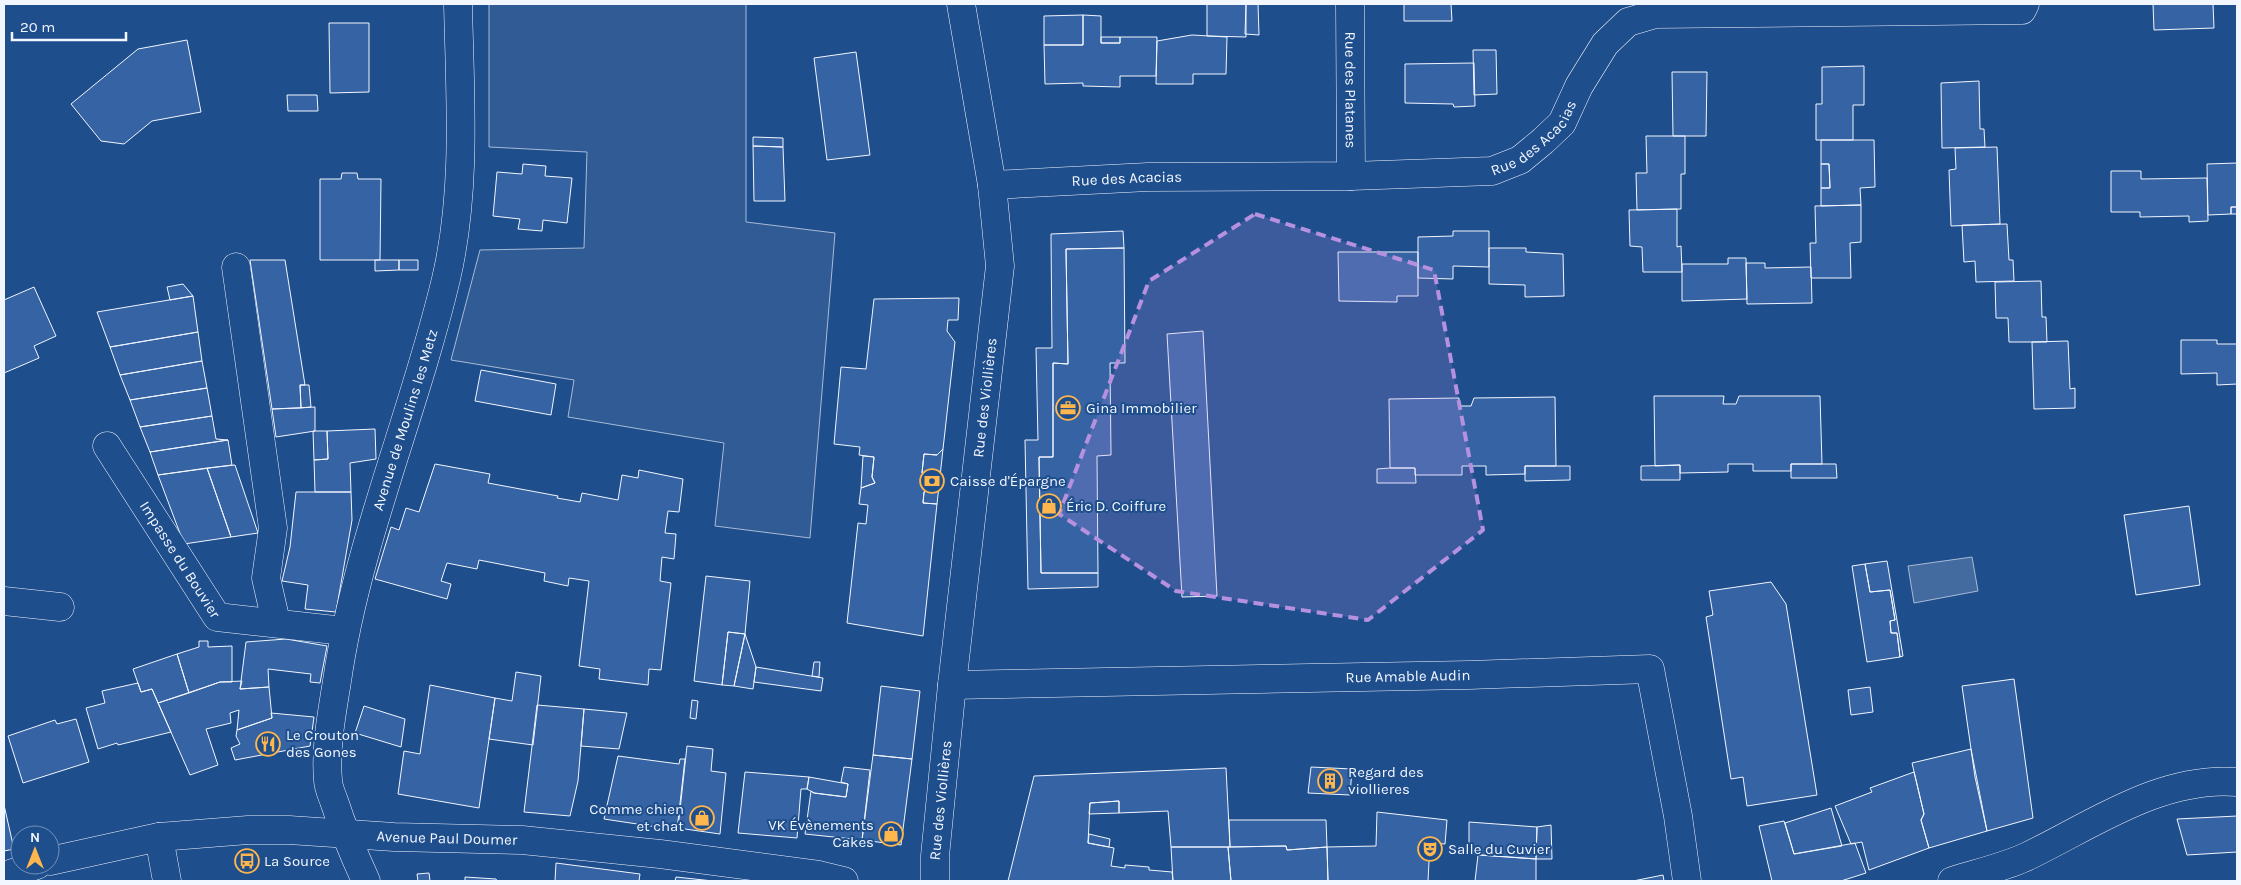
<svg xmlns="http://www.w3.org/2000/svg" width="2241" height="885" font-family="Karla,sans-serif">
<style>
.green{fill:#305b95;stroke:#a8bbd7}
.water{fill:#446ba0;stroke:#a8bbd7}
.building{fill:#3563a3;stroke:#f2f6ff}
.lines{fill:none;stroke-linecap:round;stroke-linejoin:round}
.minor-casing{stroke:#f2f6ff;stroke-width:29}
.major-casing{stroke:#f2f6ff;stroke-width:29}
.minor{stroke:#1f4e8c;stroke-width:28}
.major{stroke:#1f4e8c;stroke-width:28}
.marked{fill:#b691df;fill-opacity:0.2;stroke:#b691df;stroke-width:4;stroke-dasharray:10 6;stroke-linejoin:round}
.labels{text-anchor:middle;dominant-baseline:central;stroke-width:4;stroke-linejoin:round;paint-order:stroke}
.street-label{font-size:15px;fill:#f2f6ff;stroke:#1f4e8c}
.poi-label{font-size:15px;fill:#f2f6ff;stroke:#1f4e8c;text-anchor:start}
</style>
<rect width="100%" height="100%" fill="#1f4e8c"/>
<path class="green" d="M489,4H746V222L835,233L810,538L715,526L724,443L568,417L574,380L451,360L480,250L584,248L587,152L489,147Z"/>
<path class="water" d="M1972,557L1978,591L1914,603L1908,566Z"/>
<path class="building" d="M1207,4H1246V37L1207,36Z
M1246,4H1258L1259,35L1245,34Z
M1404,4H1451L1452,21H1404Z
M2153,4H2213L2214,28L2154,30Z
M1083,15L1101,16V43H1120V37H1157L1156,76H1120V87L1083,86V83L1045,84L1044,45H1083Z
M1083,15V45H1044V16Z
M329,23H369V92L330,93Z
M1192,35L1227,37L1226,74H1193V84H1156L1157,41Z
M1101,37H1120V43H1101Z
M187,40L201,112L152,121L124,144L101,141L71,104L138,49Z
M1473,50H1496L1497,94L1474,95Z
M856,52L870,155L827,160L814,58Z
M1474,63L1475,106L1454,107L1453,104L1405,103V64Z
M1864,66V105H1853V140H1816V104H1822V67Z
M1672,72H1707L1706,136H1673Z
M1979,81L1980,129H1984L1985,147L1942,148L1941,83Z
M287,95H317L318,111H288Z
M1646,136H1685V174H1681V209L1637,210L1636,173H1647Z
M753,137L783,138V147L753,146Z
M1821,140H1874L1875,187L1860,188L1861,205L1821,206V188H1830L1829,164H1821Z
M753,146L783,147L785,201H754Z
M1997,147L2000,224L1951,226L1949,170L1956,169L1955,148Z
M2237,163V207H2231V214L2208,215L2207,164Z
M523,164L546,166L545,176L572,178L567,223L543,220L542,231L518,229L520,219L493,216L497,172L522,174Z
M1821,164H1829L1830,188H1821Z
M2111,171H2141V179L2207,178L2208,221L2189,222V216L2140,217V212H2111Z
M342,173H357L358,179H381L380,260H320V179H341Z
M1861,205V242L1850,243L1851,278H1811L1810,243H1816L1815,206Z
M2231,207H2237V214H2231Z
M1677,209V247L1681,246L1682,272H1643L1642,247L1630,246L1629,210Z
M2007,224L2009,260H2013L2014,281L1976,282L1975,261L1964,262L1962,225Z
M1123,231L1124,248L1066,249L1068,364L1053,363V457H1039L1041,573H1098V587L1028,589L1025,440H1038L1036,348H1052L1051,234Z
M1453,231H1489V267L1453,266V279L1418,278V237L1453,236Z
M1124,248L1125,363H1110L1111,455L1097,456L1098,573H1041L1039,457H1053V363L1068,364L1066,249Z
M1489,248H1526V252L1563,254L1564,296L1525,297V285L1489,284Z
M1338,252H1418V296H1397V302L1339,301Z
M1728,258H1746L1747,299L1682,301V264H1728Z
M250,260H285L305,385H300L301,408L272,409Z
M375,260H399V270L375,271Z
M399,260H418V270H399Z
M1746,263H1765V268L1811,267L1812,303L1747,304Z
M2041,281L2042,317H2046L2047,342H2009L2008,318H1996L1995,282Z
M183,284L193,296L170,300L167,287Z
M34,287L56,336L34,346L39,358L4,373V300Z
M193,296L198,332L110,347L97,312Z
M959,298L958,320H948L947,331L955,342L943,449L937,455L924,454L922,473H932L936,477V482L934,488L924,492L923,503L937,504L923,636L847,623L858,523L866,524L868,505L859,504L861,488L875,483L872,477L874,457L859,455L860,447L834,444L841,367L866,369L874,299Z
M1203,331L1217,596L1182,597L1167,334Z
M198,332L202,361L120,375L110,347Z
M2181,340H2217V344H2237V384L2217,385V373L2181,374Z
M2068,341L2070,389L2075,388V408L2034,409L2032,342Z
M202,361L207,388L130,400L120,375Z
M481,370L556,384L551,415L475,401Z
M300,385H309L311,407L301,408Z
M207,388L212,416L140,427L130,400Z
M1654,396H1724L1723,404H1736L1739,396H1820L1822,464H1791V471H1753V464H1728V472L1680,473V465L1655,466Z
M1555,397L1556,466H1525V474L1486,475V466H1462V475H1415V468H1390L1389,399L1459,398V406H1471L1474,398Z
M315,407V431L276,437L272,409Z
M212,416L216,439L228,440L150,452L140,427Z
M375,429L376,459L350,463L351,492H315L314,460L328,459L327,431Z
M313,431H327L328,459L314,460Z
M228,440L232,465L158,475L150,452Z
M943,449L937,504L923,503L924,492L934,488L936,482V477L932,473H922L924,454L937,455Z
M863,456L874,457L872,477L875,483L861,488Z
M435,464L490,474L488,483L558,496L557,498L580,502L582,493L618,500L622,475L638,478L639,470L683,479L679,512L668,511L665,533L676,534L674,559L662,557L660,581L671,583L661,670L649,669L648,685L599,679L600,669L579,666L589,581L569,578L568,586L544,581L545,573L479,560L477,569L447,563L441,581L451,584L447,599L375,579L391,527L399,530L406,508L419,512Z
M1791,464H1836L1837,478H1791Z
M235,465L258,533L231,537L207,468Z
M1680,465V480H1641V466Z
M1525,466H1570V480L1525,481Z
M207,468L231,537L184,544L158,475Z
M1390,468H1415L1416,483H1377V469Z
M296,492H351L352,520L336,612L305,609L308,585L282,581L290,547Z
M2189,506L2200,585L2136,595L2124,515Z
M1887,561L1903,656L1900,657L1897,633H1891L1890,621L1895,620L1890,590L1870,592L1865,564Z
M1865,564L1870,592L1890,590L1895,620L1890,621L1891,633H1897L1900,657L1867,662L1852,566Z
M706,576L750,581L745,634L728,632L722,685L694,681Z
M1771,582L1786,604L1817,795L1747,806L1743,777L1731,779L1706,617L1713,615L1709,591Z
M728,632L745,634L734,686L722,685Z
M745,634L756,667L753,689L734,686Z
M286,639L327,646L320,683L310,682L311,674L268,669L269,687L240,689L246,642Z
M199,641H208V647L232,646V682H220L189,693L177,654L199,647Z
M177,654L189,693L158,703L152,689L141,692L133,669Z
M814,662H820L819,677L812,676Z
M756,667L823,678L821,691L754,682Z
M516,672L541,676L533,745L489,739L495,698L512,701Z
M2014,679L2033,818L1987,831L1975,777L1962,686Z
M242,681L240,689L269,687L272,718L237,730L239,710L230,713L231,723L206,729L218,765L190,775L158,703L220,682Z
M138,683L141,692L152,689L171,732L118,745L117,743L98,749L86,708L105,703L102,691Z
M430,685L495,698L479,808L398,794L404,751L420,754Z
M881,686L920,691L912,759L873,755Z
M1870,687L1873,712L1851,715L1848,690Z
M692,700L698,701L696,719L690,718Z
M537,705L584,709L578,781L570,816L524,812Z
M364,706L405,719L401,747L355,733Z
M584,709L627,713L619,749L581,746Z
M271,713L314,717L310,746L235,760L231,748L240,744L236,736L237,730L272,718Z
M76,719L89,762L23,783L8,736L55,720L57,724Z
M687,746L713,749L711,771L726,773L720,834L678,828Z
M1971,749L1987,831L1929,848L1921,820L1924,814L1912,763Z
M873,755L912,759L901,845L862,840Z
M618,756L679,764L680,759H685L677,830L604,819Z
M844,767L870,770L862,840L805,834L811,791L814,793L846,797L848,784L841,782Z
M1311,767L1352,769L1350,795L1308,793Z
M1226,768L1230,847H1171L1168,811L1119,813V801L1090,803L1088,843L1114,848L1111,866L1125,868V865L1149,867V870L1172,872L1173,881H1008L1034,776Z
M745,772L809,777L807,789H801L797,838L738,833Z
M1914,772L1924,814L1921,820L1929,848L1869,870L1862,842L1851,844L1835,806L1872,792L1870,788Z
M809,777L848,784L846,797L814,793L807,789Z
M1119,801V813L1089,814L1090,803Z
M4,805L14,849L4,851Z
M1831,808L1842,846L1794,854L1785,823Z
M1377,812L1447,820L1445,844L1430,843L1428,881H1328L1327,847L1376,846Z
M2237,816V852L2187,855L2177,819Z
M1229,820H1326L1327,847L1287,850L1286,846L1230,847Z
M1784,821L1794,854L1855,843L1866,873L1841,881H1772L1759,826Z
M1469,822L1537,827L1536,859L1469,854Z
M1551,825L1552,859H1536L1537,827Z
M1089,834L1110,839L1109,847L1088,843Z
M1286,846L1287,850L1327,847L1328,881H1231L1228,847Z
M1171,847H1228L1231,881H1173Z
M1478,855L1536,859V881H1475Z
M556,863L640,874L639,881H555Z
M429,873L430,881H418L417,874Z
M1663,875L1664,881H1633Z
M465,877L496,879L497,881H465Z
M676,877L713,881H675Z"/>
<g class="lines">
<g class="minor-casing">
<g id="minor">
<path id="s1" d="M1350,4L1351,176"/>
<path id="s2" d="M992,185L1148,177L1351,176L1492,171L1520,160L1543,141L1562,123L1579,86L1605,44L1628,22L1655,14L2022,10L2025,4"/>
<path d="M236,267L273,528L266,578L276,622"/>
<path id="s3" d="M107,446L217,617L344,631"/>
<path d="M4,601L60,607"/>
<path id="s4" d="M952,685L1469,675L1650,669L1678,816L1687,881"/>
<path d="M159,837L167,881"/>
<path id="s5" d="M366,881C354,855 343,829 334,801C332,795 328,787 328,780C325,747 332,713 337,681C357,543 414,414 446,279C467,190 460,95 458,4"/>
<path id="s6" d="M935,881V856L952,685L1000,266L992,185L961,4"/>
</g>
</g>
<g class="major-casing">
<g id="major">
<path id="s7" d="M50,861L159,837L248,830H289L394,837L522,840L660,854L819,875L844,881"/>
<path d="M4,876L37,865"/>
<path d="M1952,881C1977,873 2005,867 2028,856C2094,824 2161,776 2237,782"/>
</g>
</g>
<use href="#minor" class="minor"/>
<use href="#major" class="major"/>
</g>
<path class="marked" d="M1255,214L1434,270L1483,530L1368,620L1176,591L1059,514L1149,281Z"/>
<defs>
<g id="office-ring" transform="scale(1.25)"><circle r="9.5" fill="#1f4e8c" stroke="#ffb74d" stroke-width="1.5"/><path d="M-6-3h4V-5.5h4V-3h4V5H-6ZM-1-4.5V-3h2v-1.5ZM-6 0V1H6V0Z" fill="#ffb74d"/></g>
<g id="bank-ring" transform="scale(1.25)"><circle r="9.5" fill="#1f4e8c" stroke="#ffb74d" stroke-width="1.5"/><path d="M-6-4H6V4H-6ZM0-2.3a2.3 2.3 0 1 0 0 4.6a2.3 2.3 0 1 0 0-4.6Z" fill="#ffb74d"/></g>
<g id="shop-ring" transform="scale(1.25)"><circle r="9.5" fill="#1f4e8c" stroke="#ffb74d" stroke-width="1.5"/><path d="M-5-2.5h2.3a2.7 3.5 0 0 1 5.4 0H5L5.5 6h-11ZM-1.5-2.5h3a1.5 2.3 0 0 0-3 0Z" fill="#ffb74d"/></g>
<g id="restaurant-ring" transform="scale(1.25)"><circle r="9.5" fill="#1f4e8c" stroke="#ffb74d" stroke-width="1.5"/><path d="M-5-6h1v4h1v-4h1v4h1v-4h1v5L-1.5 .5V6h-2V.5L-5-1ZM5-6V6H3V1.5H1.5Q1.5-4 5-6Z" fill="#ffb74d"/></g>
<g id="building-ring" transform="scale(1.25)"><circle r="9.5" fill="#1f4e8c" stroke="#ffb74d" stroke-width="1.5"/><path d="M-4-6H4V6H1V3H-1V6H-4ZM-2.5-4.3h1.7v1.8h-1.7ZM.8-4.3h1.7v1.8H.8ZM-2.5-1h1.7V.8h-1.7ZM.8-1h1.7V.8H.8Z" fill="#ffb74d"/></g>
<g id="theatre-ring" transform="scale(1.25)"><circle r="9.5" fill="#1f4e8c" stroke="#ffb74d" stroke-width="1.5"/><path d="M-5-5.5Q0-4 5-5.5V0Q5 5 0 6Q-5 5-5 0ZM-3.3-2.5H-1v1.5H-3.3ZM1-2.5H3.3v1.5H1ZM-2.8 1Q0 5.5 2.8 1Z" fill="#ffb74d"/></g>
<g id="bus-ring" transform="scale(1.25)"><circle r="9.5" fill="#1f4e8c" stroke="#ffb74d" stroke-width="1.5"/><path d="M-5-6H5V4H4V6H2V4H-2V6H-4V4H-5ZM-3.5-4V0h7V-4ZM-3.5 1.2v1.5H-2V1.2ZM2 1.2v1.5H3.5V1.2Z" fill="#ffb74d"/></g>
</defs>
<g fill-rule="evenodd">
<use href="#office-ring" x="1068" y="408"/>
<use href="#bank-ring" x="932" y="481"/>
<use href="#shop-ring" x="1049" y="506"/>
<use href="#restaurant-ring" x="268" y="744"/>
<use href="#building-ring" x="1330" y="781"/>
<use href="#shop-ring" x="702" y="818"/>
<use href="#shop-ring" x="891" y="834"/>
<use href="#theatre-ring" x="1430" y="849"/>
<use href="#bus-ring" x="247" y="861"/>
</g>
<g class="labels">
<g class="street-label">
<text stroke="none"><textPath href="#s1" startOffset="86">Rue des Platanes</textPath></text>
<text stroke="none"><textPath href="#s2" startOffset="555">Rue des Acacias</textPath></text>
<text stroke="none"><textPath href="#s2" startOffset="135">Rue des Acacias</textPath></text>
<text stroke="none"><textPath href="#s6" startOffset="486">Rue des Viollières</textPath></text>
<text stroke="none"><textPath href="#s5" startOffset="478">Avenue de Moulins les Metz</textPath></text>
<text stroke="none"><textPath href="#s3" startOffset="135">Impasse du Bouvier</textPath></text>
<text stroke="none"><textPath href="#s4" startOffset="456">Rue Amable Audin</textPath></text>
<text stroke="none"><textPath href="#s6" startOffset="81">Rue des Viollières</textPath></text>
<text stroke="none"><textPath href="#s7" startOffset="400">Avenue Paul Doumer</textPath></text>
</g>
<g class="poi-label">
<text x="1086" y="408">Gina Immobilier</text>
<text x="950" y="481">Caisse d'Épargne</text>
<text x="1066" y="506">Éric D. Coiffure</text>
<text x="286" y="735">Le Crouton<tspan x="286" dy="17">des Gones</tspan></text>
<text x="1348" y="772">Regard des<tspan x="1348" dy="17">viollieres</tspan></text>
<text x="684" y="809" text-anchor="end">Comme chien<tspan x="684" dy="17">et chat</tspan></text>
<text x="874" y="825" text-anchor="end">VK Évènements<tspan x="874" dy="17">Cakes</tspan></text>
<text x="1448" y="849">Salle du Cuvier</text>
<text x="264" y="861">La Source</text>
</g>
</g>
<rect width="2241" height="885" fill="none" stroke="#f2f6ff" stroke-width="10"/>
<g transform="translate(35 850)"><circle r="24" fill="#1f4e8c" stroke="#7391ba"/>
<path d="M0-4L9 19L0 12L-9 19Z" fill="#ffb74d"/>
<text y="-8" font-size="14" font-weight="bold" text-anchor="middle" fill="#f2f6ff">N</text>
</g>
<path d="M12 32v8h114v-8" fill="none" stroke="#f2f6ff" stroke-width="2.5"/>
<text x="20" y="32" font-size="15" fill="#f2f6ff" stroke="#1f4e8c" stroke-width="4" paint-order="stroke">20 m</text>
</svg>
